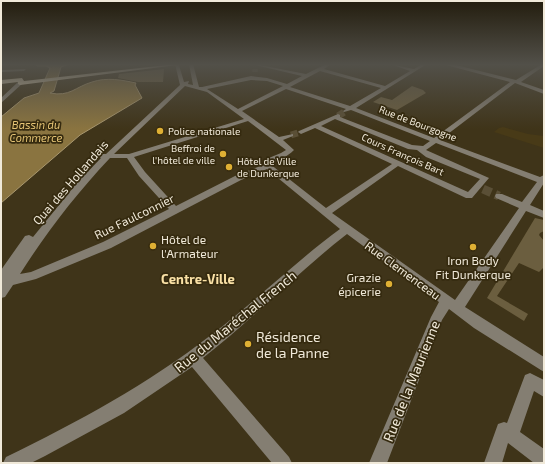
<svg xmlns="http://www.w3.org/2000/svg" width="545" height="464" font-family="'Exo 2',sans-serif">
<style>
.built{fill:#483a17}
.green{fill:#6b5e3f}
.water{fill:#8a7440;stroke:#a9976e}
.lines{fill:none;stroke-linecap:round;stroke-linejoin:round}
.minor-tunnel-far2{stroke:#5a4f36;stroke-width:5.5;stroke-dasharray:5.5 2.5;stroke-linecap:butt}
.minor-tunnel-far1{stroke:#5a4f36;stroke-width:7;stroke-dasharray:7 3.5;stroke-linecap:butt}
.minor-tunnel{stroke:#5a4f36;stroke-width:9;stroke-dasharray:9 4.5;stroke-linecap:butt}
.minor{fill:#847e72;fill-rule:evenodd}
.major{fill:#d2c7ad;fill-rule:evenodd}
.poi-dot{fill:#dfb034;stroke:#352a0f;stroke-width:1.5}
.labels{text-anchor:middle;dominant-baseline:central;stroke-width:3.5;stroke-linejoin:round;paint-order:stroke}
.far-street-label{font-size:10px;fill:#f0e9d9;stroke:#352a0f}
.far-poi-label{font-size:10px;fill:#f0e9d9;stroke:#352a0f;text-anchor:start}
.far-water-label{font-size:11px;font-style:italic;fill:#e5c475;stroke:#352a0f}
.street-label{font-size:12px;fill:#f0e9d9;stroke:#352a0f}
.poi-label{font-size:12px;fill:#f0e9d9;stroke:#352a0f;text-anchor:start}
.neighbourhood-label{font-size:13px;font-weight:bold;fill:#fae1a6;stroke:#352a0f}
.near-street-label{font-size:14px;fill:#f0e9d9;stroke:#352a0f}
.near-poi-label{font-size:14px;fill:#f0e9d9;stroke:#352a0f;text-anchor:start}
</style>
<rect width="100%" height="100%" fill="#3f3419"/>
<path class="built" d="M503,127L528,134L544,136V148L494,132L499,128Z"/>
<path class="green" d="M164,69L163,82H138L118,78L119,74Z
M412,86L423,90L426,93L397,110L373,102L381,97L392,100Z
M535,218L544,220V231L540,233L539,235L544,241V267L539,272L519,263L497,296L528,314L524,321L487,298Z"/>
<path class="water" d="M35,64H69L61,67L54,91L50,93C70,97 75,87 92,82C107,77 122,80 136,83L135,85L142,98L80,135L1,203V117L24,98L39,93L50,68L46,66H37Z"/>
<g class="lines">
<path class="minor-tunnel-far2" d="M255,69V72"/>
<path class="minor-tunnel-far1" d="M338,116L346,111
M291,135L301,132"/>
<path class="minor-tunnel" d="M483,189L499,196"/>
<path class="minor" d="M175,64L179,65L184,82L189,81L188,84L193,85L189,64H193L199,87H202L251,76L267,78L287,84L302,76L255,65V64L306,74L326,64H331L324,69L385,86L410,71L390,64L414,69L422,64H427L356,108L434,138L510,82L446,65V64H452L516,80L542,64H544V66L521,82L544,90V94L515,83L440,140L540,177L544,175V183L530,205L544,211V218L526,211L465,307L544,357V372L474,328L449,309L442,320L387,463H369L431,317L439,302L347,234C297,273 253,319 203,358L289,457L292,463H272L192,367L124,413L45,456L31,463H3L6,457C78,422 148,384 211,335C256,301 295,262 340,229L267,169L241,180L111,248L36,279L13,285L5,297L1,298V270L25,236L29,235L33,237L77,183L101,158L98,156L99,154H106L180,85ZM320,71L381,88L350,106L290,87ZM251,80L267,81L283,86L238,109L207,89ZM185,86L207,92L244,119L129,154H114ZM286,89L346,109L343,111L344,112L351,110L430,141L423,146L412,145L340,117V115L338,114L299,131L298,132L301,134L315,128L392,164L326,208L270,164C279,160 287,157 294,150L283,140L293,136V134L279,137L242,111ZM335,119L408,149L417,150L426,157L480,179L468,192L321,126ZM248,121L286,150L281,153L264,160L263,165L235,176L176,206L145,172L134,157ZM436,143L537,182L522,202L502,194H496L495,196L496,198L519,208L455,300L332,213L398,166L466,198H472L489,178L426,150ZM110,158H127L139,176L169,209L103,242L31,272L20,274C46,233 76,194 110,158Z
M26,69L24,71L1,72V70Z
M18,82L23,83L1,103V98Z
M530,373L544,380V397L534,391L520,432L544,449V463H534L508,443L502,463H484L498,424L504,422L507,423L525,375Z"/>
<path class="major" d="M175,64H185L20,85L18,84V82L1,84V80L22,78L24,81Z"/>
</g>
<linearGradient id="sky" x2="0" y2="1"><stop stop-color="#231d0e"/><stop offset="0.5" stop-color="#525049"/><stop offset="1" stop-color="#525049" stop-opacity="0"/></linearGradient>
<rect width="545" height="129" fill="url(#sky)"/>
<g class="poi-dot">
<circle cx="160" cy="131" r="4"/>
<circle cx="223" cy="154" r="4"/>
<circle cx="229" cy="167" r="4"/>
<circle cx="153" cy="246" r="4"/>
<circle cx="473" cy="247" r="4"/>
<circle cx="389" cy="284" r="4"/>
<circle cx="248" cy="344" r="4"/>
</g>
<g class="labels">
<g class="far-street-label">
<text transform="translate(418 123) rotate(21)">Rue de Bourgogne</text>
<text transform="translate(403 154) rotate(24)">Cours François Bart</text>
</g>
<g class="far-poi-label">
<text x="168" y="131">Police nationale</text>
<text x="215" y="148" text-anchor="end">Beffroi de<tspan x="215" dy="12">l'hôtel de ville</tspan></text>
<text x="237" y="161">Hôtel de Ville<tspan x="237" dy="12">de Dunkerque</tspan></text>
</g>
<g class="far-water-label">
<text x="36" y="124">Bassin du<tspan x="36" dy="13">Commerce</tspan></text>
</g>
<g class="street-label">
<text transform="translate(70 182) rotate(-49)">Quai des Hollandais</text>
<text transform="translate(134 216) rotate(-26)">Rue Faulconnier</text>
<text transform="translate(403 270) rotate(36)">Rue Clemenceau</text>
</g>
<g class="poi-label">
<text x="161" y="239">Hôtel de<tspan x="161" dy="14">l'Armateur</tspan></text>
<text x="473" y="260" text-anchor="middle">Iron Body<tspan x="473" dy="14">Fit Dunkerque</tspan></text>
<text x="381" y="277" text-anchor="end">Grazie<tspan x="381" dy="14">épicerie</tspan></text>
</g>
<g class="neighbourhood-label">
<text x="198" y="279">Centre-Ville</text>
</g>
<g class="near-street-label">
<text transform="translate(235 321) rotate(-39)">Rue du Maréchal French</text>
<text transform="translate(411 381) rotate(-68)">Rue de la Maurienne</text>
</g>
<g class="near-poi-label">
<text x="256" y="336">Résidence<tspan x="256" dy="16">de la Panne</tspan></text>
</g>
</g>
<rect width="545" height="464" fill="none" stroke="#f0e9d9" stroke-width="4"/>
</svg>
